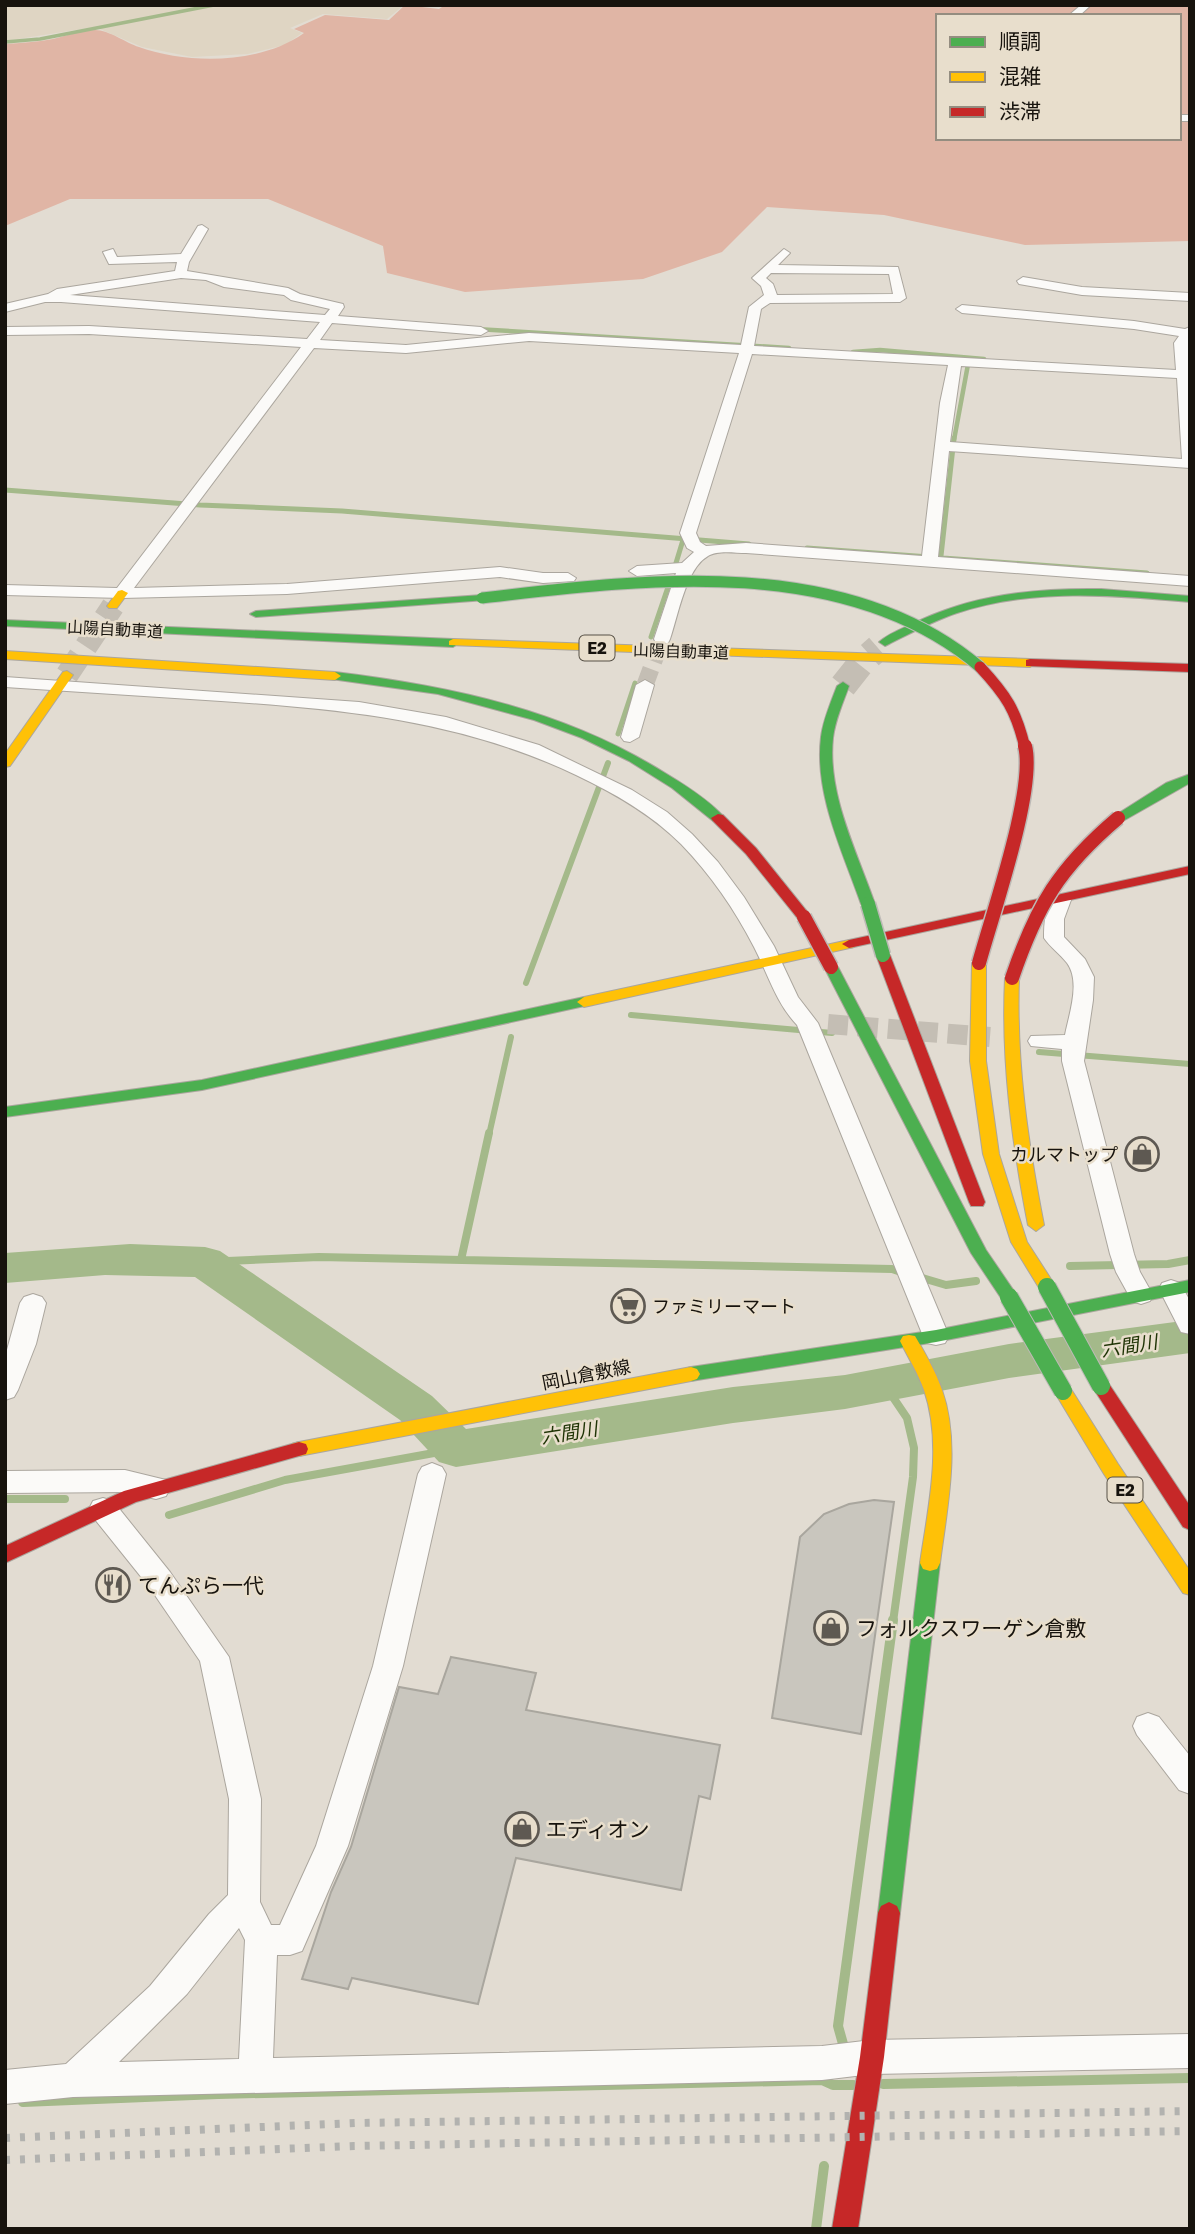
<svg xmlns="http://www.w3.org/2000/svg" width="1195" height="2234" font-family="'Golos Text','Noto Sans JP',sans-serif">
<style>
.built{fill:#dfd5c3}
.forest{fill:#e0b5a5;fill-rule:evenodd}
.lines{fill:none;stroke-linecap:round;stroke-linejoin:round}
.stream-far5{stroke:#a4b98a;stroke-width:3.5}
.stream-far4{stroke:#a4b98a;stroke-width:4.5}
.stream-far3{stroke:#a4b98a;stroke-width:5}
.stream-far2{stroke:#a4b98a;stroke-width:6}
.stream-far1{stroke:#a4b98a;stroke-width:8}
.stream{stroke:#a4b98a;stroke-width:10}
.river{fill:#a4b98a;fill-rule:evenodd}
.building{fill:#c9c6be;stroke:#a9a69e;stroke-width:2}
.street-tunnel-far1{stroke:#c4beb4;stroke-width:17;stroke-dasharray:17 8;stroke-linecap:butt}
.street-tunnel{stroke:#c4beb4;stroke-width:20;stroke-dasharray:20 10;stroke-linecap:butt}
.secondary-tunnel{stroke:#c4beb4;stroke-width:23;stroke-dasharray:23 11;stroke-linecap:butt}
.highway-tunnel{stroke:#c4beb4;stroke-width:27;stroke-dasharray:27 14;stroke-linecap:butt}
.street-casing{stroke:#aba69e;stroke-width:2}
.fast-casing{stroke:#aba69e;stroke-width:2}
.slow-casing{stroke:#aba69e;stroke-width:2}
.jam-casing{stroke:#aba69e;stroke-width:2}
.street{fill:#fbfaf8;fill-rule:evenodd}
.fast{fill:#4caf50;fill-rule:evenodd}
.slow{fill:#ffc107;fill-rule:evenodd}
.jam{fill:#c62828;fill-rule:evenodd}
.rail{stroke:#b2b2af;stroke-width:8;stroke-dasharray:5 10;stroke-linecap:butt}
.fast-bridge-far2-casing{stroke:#bdbab6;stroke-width:13;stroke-linecap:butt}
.fast-bridge-far1-casing{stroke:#bdbab6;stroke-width:17;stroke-linecap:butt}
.fast-bridge-casing{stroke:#bdbab6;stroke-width:20;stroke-linecap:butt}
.jam-bridge-far1-casing{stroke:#bdbab6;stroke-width:13;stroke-linecap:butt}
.jam-bridge-casing{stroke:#bdbab6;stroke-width:17;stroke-linecap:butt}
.fast-bridge-far2{stroke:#4caf50;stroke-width:11}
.fast-bridge-far1{stroke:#4caf50;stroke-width:14}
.fast-bridge{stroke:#4caf50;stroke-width:18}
.jam-bridge-far1{stroke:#c62828;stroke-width:11}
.jam-bridge{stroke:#c62828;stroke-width:14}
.labels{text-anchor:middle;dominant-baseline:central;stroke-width:5;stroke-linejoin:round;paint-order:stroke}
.far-street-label{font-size:16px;fill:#17130d;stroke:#e8decc}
.shield{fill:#e8decc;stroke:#565046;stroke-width:2}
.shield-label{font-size:16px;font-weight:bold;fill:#17130d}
.poi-label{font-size:18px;fill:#17130d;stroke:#e8decc;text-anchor:end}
.street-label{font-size:18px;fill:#17130d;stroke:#e8decc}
.water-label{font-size:19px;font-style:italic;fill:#203506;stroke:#e8decc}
.near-poi-label{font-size:21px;fill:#17130d;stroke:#e8decc;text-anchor:start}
</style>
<rect width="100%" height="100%" fill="#e2dcd2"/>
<path class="built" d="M5,5H404L387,19L323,14L290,28L302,33L285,45L248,54L192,57L142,47L95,27L5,41Z"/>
<path class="forest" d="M405,5L439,9L445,5H1190V241L1025,245L884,215L767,207L722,252L643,279L465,292L387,273L383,246L268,199H70L5,226V44C21,43 37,42 53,39C66,36 82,30 95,30C109,30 126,43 139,47C189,65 261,64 304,33L294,29L325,15L389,20ZM938,16H1179V138H938Z"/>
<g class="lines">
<path class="stream-far5" d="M5,42L40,39L214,5"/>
<path class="stream-far4" d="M476,329L789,348
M853,352L880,350L984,359
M954,440L969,359"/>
<path class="stream-far3" d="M5,490L200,505L342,511L749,544
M807,548L1147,573
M941,556L954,438
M676,563L683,540
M651,637L668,587
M618,734L635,683"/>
<path class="stream-far2" d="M526,983L608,763
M631,1015L832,1033
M1039,1052L1190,1064
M489,1135L511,1037"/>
<path class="stream-far1" d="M461,1260L489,1133
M205,1262L319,1257L892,1269L904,1273
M1070,1266L1168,1264L1190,1260
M919,1277L946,1285L976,1281
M884,1384L907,1418L914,1448L913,1477L893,1622
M5,1499H65
M169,1515L285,1480L456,1449"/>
<path class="stream" d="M845,2051L838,2026L893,1620
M883,2084L1190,2078
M23,2102L218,2094L822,2080L833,2085H853
M816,2229L824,2166"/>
<path class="river" d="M130,1244L205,1247L220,1251L432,1396L466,1429L733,1387L845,1375L1009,1344L1190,1320V1353L1009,1378L845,1409L733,1423L456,1467L439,1462L400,1420L195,1277L105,1275L5,1283V1253Z"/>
</g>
<path class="building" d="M874,1500L894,1502L861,1734L772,1718L800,1537L824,1514L849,1504Z
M451,1657L536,1673L526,1710L720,1745L710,1799L699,1796L681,1890L516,1858L478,2004L352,1978L348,1989L302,1979L331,1892L351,1847L399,1687L438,1694Z"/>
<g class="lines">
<path class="street-tunnel-far1" d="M645,685L662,639"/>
<path class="street-tunnel" d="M828,1024L990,1037"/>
<path class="secondary-tunnel" d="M67,675L113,606"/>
<path class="highway-tunnel" d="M843,686L862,662L878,648"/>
<g class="street-casing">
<path id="street" d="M1081,5H1091L1079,16H1068Z
M1179,115H1190V121H1179Z
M202,225L208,229L189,262L187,271L288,288L300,294L343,304L344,307L338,316L481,327L488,331L481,335L332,323L320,340L406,345L529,333L741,345L749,307L764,295L761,286L752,278L784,249L790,253L778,265L898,267L906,298L900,302L770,303L761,309L754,346L1176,370L1174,343L1179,336L1134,329L962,313L956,309L962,305L1134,321L1185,329L1190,327V468L949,451L938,557L1190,576V586L746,553C735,553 717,550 708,556C686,568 678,616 670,639L668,643H656L654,639L676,573L637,576L629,571L637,566L682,563L694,552L687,548L680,533L739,353L529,341L406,353L314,348L134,588L287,584L500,567L543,573H568L576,578L574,581L543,583L500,577L287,594L122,598L5,595V585L117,588L301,347L89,334L5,335V327L89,326L307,339L320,322L61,302H45L5,312V304L48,294L57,289L175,271L177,262L109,264L103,252L113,249L117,257L181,254L198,226ZM771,273L889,274L893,294L777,295L773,284L766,278ZM181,278L206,280L224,287L284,295L291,300L330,309L325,315L70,295ZM752,354L948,365L940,403L922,556L746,543L706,546L700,542L696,533ZM961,366L1177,378L1182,459L950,442Z
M1023,277L1082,287L1190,293V301L1082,295L1019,284L1017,281Z
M5,677L359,702L446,717L539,745L632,790L667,812L692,834L718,862L744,897L774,946L798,997L818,1023L949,1336L945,1343L936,1345L927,1343L923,1336L797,1025C776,1003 768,974 754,947C735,910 711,875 681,844C651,814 614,793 576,775C463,721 344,709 221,701C149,696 77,692 5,687Z
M645,680L654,685L639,737L630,742L624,741L621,737L636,685Z
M1061,894L1068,896L1071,900L1064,919V937L1085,959L1094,977L1093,1000L1084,1061L1134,1254L1140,1272L1153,1295L1150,1301L1141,1304L1132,1301L1116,1272L1110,1254L1062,1061V1049L1031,1046L1028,1041L1031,1036L1065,1035C1069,1014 1081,982 1067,963C1060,954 1050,947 1044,938C1044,922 1045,909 1054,896Z
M1171,1280L1180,1283L1190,1301V1334L1181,1332L1159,1289L1162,1283Z
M33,1294L42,1297L46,1303L36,1344L18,1390L14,1397L5,1400V1357L20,1303L24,1297Z
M432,1463L442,1467L446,1474L403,1666L348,1846L302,1951L290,1955H277L273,2058L822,2046L872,2040L1190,2034V2068L872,2074L822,2080L73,2097L5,2104V2070L66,2064L150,1986L209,1914L228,1895L229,1799L200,1661L150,1588L93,1517L89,1509L93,1501L103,1498L113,1501L170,1572L229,1657L261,1799L260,1902L271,1925H280L316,1846L373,1666L418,1474L422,1467ZM239,1928L245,1940L239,2059L119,2062L187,1994Z
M125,1470L166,1480L170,1488L166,1496L156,1499L125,1492L5,1493V1471Z
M1148,1713L1159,1717L1190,1756V1794L1179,1790L1137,1735L1133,1726L1137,1717Z"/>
</g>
<g class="fast-casing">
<path id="fast" d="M1101,589L1190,596V602C1112,595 1032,588 957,613C933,621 911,633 889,644L885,646L879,642C888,634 901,629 912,624C972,594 1035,588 1101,589Z
M482,595L486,596V600L256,617L250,614L256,611Z
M5,620L453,639L459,643L453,647L5,626Z
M335,672C451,686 564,710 665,773C685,785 709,800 725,818L723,821H713L672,788L629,761L582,738L534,720L438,694L331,679L329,676Z
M843,682L849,686C843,703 835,720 833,738C827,794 857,852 875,904L868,908L861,904C843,852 814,794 821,737C823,720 831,702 837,686Z
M1190,774V783L1123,821H1113L1111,818L1166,783Z
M831,963L838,967L986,1250L1018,1297L1015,1301H1003L971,1253L824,967Z
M584,997L591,1002L589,1005L202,1090L5,1117V1107L202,1080Z
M1190,1280V1292L936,1342L691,1381L685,1379L682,1374L685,1369L691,1367L936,1330Z
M930,1555L937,1557L940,1563L900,1913L897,1920L889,1924L881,1920L878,1913L920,1563L923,1557Z"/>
</g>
<g class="slow-casing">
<path id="slow" d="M122,590L128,593L117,608H109L107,606L118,591Z
M453,639L1030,659L1036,663L1030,667L449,645V641Z
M5,651L335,672L341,676L335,680L5,659Z
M67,671L73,675L10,766L5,767V754L63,672Z
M849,940L854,941L856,944L854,947L584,1007L577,1002L584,997Z
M979,959L986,963V1061L999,1154L1027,1242L1056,1287L1053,1291H1041L1011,1242L983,1154L970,1061L972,963Z
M1012,974L1019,978C1016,1062 1028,1143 1044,1225L1036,1231L1028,1225C1012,1143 1001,1062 1005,978Z
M909,1335L915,1336C925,1353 936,1372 942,1390C961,1444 947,1508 940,1563L937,1569L930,1571L923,1569L920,1563C928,1508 943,1445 924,1390C918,1373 908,1357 900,1341L903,1336Z
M691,1367L697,1369L700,1374L697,1379L691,1381L299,1456L292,1454L290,1449L292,1444L299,1442Z
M1063,1384L1069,1386L1118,1464L1190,1571V1595L1183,1593L1104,1474L1057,1396L1054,1391L1057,1386Z"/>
</g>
<g class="jam-casing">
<path id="jam" d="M1030,659L1190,664V672L1026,666V660Z
M718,814L723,815L756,848L809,914L811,917L809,920H799L746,854L713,821L711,818Z
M1190,866V874L849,948L842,944L849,940Z
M883,951L890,955L985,1202L983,1206H971L969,1202L876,955Z
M1101,1379L1107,1381L1190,1506V1530L1183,1527L1095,1391L1092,1386L1095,1381Z
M299,1442L306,1444L308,1449L306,1454L136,1502L5,1563V1546L124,1491Z
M889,1902L897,1906L900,1913L884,2057L858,2229H832L860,2057L878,1913L881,1906Z"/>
</g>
<use href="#street" class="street"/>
<use href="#fast" class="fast"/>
<use href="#slow" class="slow"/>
<use href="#jam" class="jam"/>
<path class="rail" d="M5,2138L356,2123L1190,2111
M5,2160L354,2146L1190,2131"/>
<g class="fast-bridge-far2-casing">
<path id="fast-bridge-far2" d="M482,598C643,579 846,553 980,667"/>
</g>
<g class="fast-bridge-far1-casing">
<path id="fast-bridge-far1" d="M868,904L883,955"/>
</g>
<g class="fast-bridge-casing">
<path id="fast-bridge" d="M1047,1287L1101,1386
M1009,1297L1063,1391"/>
</g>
<g class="jam-bridge-far1-casing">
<path id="jam-bridge-far1" d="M980,667C1006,695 1016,710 1025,748"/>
</g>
<g class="jam-bridge-casing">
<path id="jam-bridge" d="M804,917L831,967
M979,963C992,915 1036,789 1025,746
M1012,978C1037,905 1059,868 1118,818"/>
</g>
<use href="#fast-bridge-far2" class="fast-bridge-far2"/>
<use href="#fast-bridge-far1" class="fast-bridge-far1"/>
<use href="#fast-bridge" class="fast-bridge"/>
<use href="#jam-bridge-far1" class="jam-bridge-far1"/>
<use href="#jam-bridge" class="jam-bridge"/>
</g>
<defs>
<g id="shop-ring" transform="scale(1.75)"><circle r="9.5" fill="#e8decc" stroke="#5e5952" stroke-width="1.5"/><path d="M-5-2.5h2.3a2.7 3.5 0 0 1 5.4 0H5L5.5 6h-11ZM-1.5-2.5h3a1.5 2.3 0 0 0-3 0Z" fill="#5e5952"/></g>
<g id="supermarket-ring" transform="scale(1.75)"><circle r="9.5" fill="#e8decc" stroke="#5e5952" stroke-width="1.5"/><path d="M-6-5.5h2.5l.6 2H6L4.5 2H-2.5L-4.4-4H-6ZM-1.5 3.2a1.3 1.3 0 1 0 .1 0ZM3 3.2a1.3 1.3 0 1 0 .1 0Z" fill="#5e5952"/></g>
<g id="restaurant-ring" transform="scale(1.75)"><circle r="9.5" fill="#e8decc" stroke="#5e5952" stroke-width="1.5"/><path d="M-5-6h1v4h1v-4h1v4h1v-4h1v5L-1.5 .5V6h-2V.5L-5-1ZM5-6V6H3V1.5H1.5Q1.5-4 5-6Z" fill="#5e5952"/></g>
</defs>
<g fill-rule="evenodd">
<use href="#shop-ring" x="1142" y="1154"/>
<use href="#supermarket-ring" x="628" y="1306"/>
<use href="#restaurant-ring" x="113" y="1585"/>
<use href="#shop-ring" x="831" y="1628"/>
<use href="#shop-ring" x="522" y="1829"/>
</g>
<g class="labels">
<g class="far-street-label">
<text transform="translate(115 629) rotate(3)">山陽自動車道</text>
<text transform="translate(681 651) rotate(2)">山陽自動車道</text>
</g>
<g class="shield">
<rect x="579.5" y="635.5" width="35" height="25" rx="5"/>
<rect x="1107.5" y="1477.5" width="35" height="25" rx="5"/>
</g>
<g class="shield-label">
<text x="597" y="648">E2</text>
<text x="1125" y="1490">E2</text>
</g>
<g class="poi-label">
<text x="1118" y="1154">カルマトップ</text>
<text x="652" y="1306" text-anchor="start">ファミリーマート</text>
</g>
<g class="street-label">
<text transform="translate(586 1374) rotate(-11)">岡山倉敷線</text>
</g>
<g class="water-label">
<text transform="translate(1129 1345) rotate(-9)">六間川</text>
<text transform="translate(569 1432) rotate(-9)">六間川</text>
</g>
<g class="near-poi-label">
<text x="138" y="1585">てんぷら一代</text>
<text x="856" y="1628">フォルクスワーゲン倉敷</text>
<text x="546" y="1829">エディオン</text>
</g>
</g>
<rect width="1195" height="2234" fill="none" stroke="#17130d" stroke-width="14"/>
<rect x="936" y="14" width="245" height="126" fill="#e8decc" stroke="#948d80" stroke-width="2"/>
<rect x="950" y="37" width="35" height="10" fill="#4caf50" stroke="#948d80" stroke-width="2"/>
<text x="999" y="49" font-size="21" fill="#17130d">順調</text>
<rect x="950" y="72" width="35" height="10" fill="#ffc107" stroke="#948d80" stroke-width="2"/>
<text x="999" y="84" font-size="21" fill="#17130d">混雑</text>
<rect x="950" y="107" width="35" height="10" fill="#c62828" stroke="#948d80" stroke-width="2"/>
<text x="999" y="119" font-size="21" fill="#17130d">渋滞</text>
</svg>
